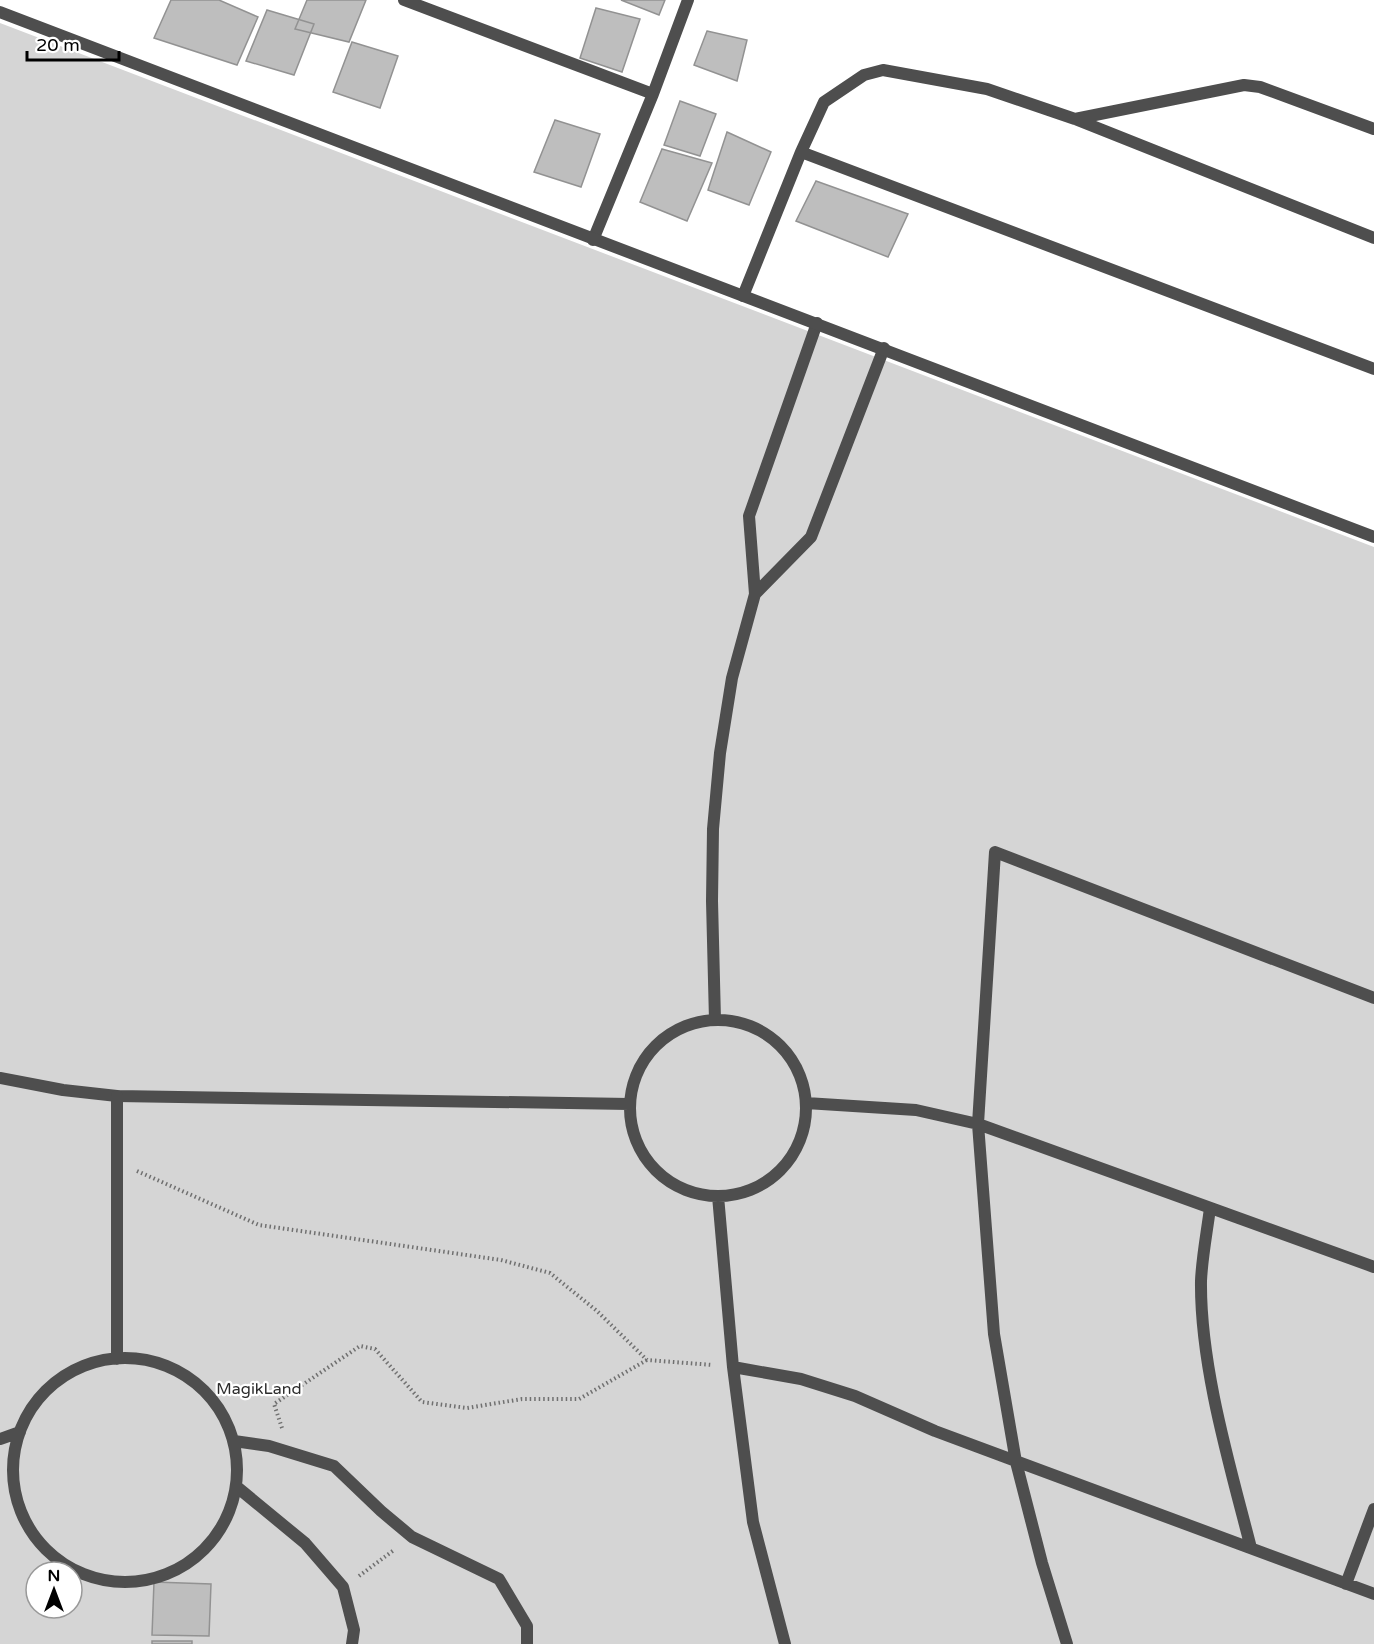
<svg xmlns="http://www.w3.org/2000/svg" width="1374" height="1644" font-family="'Varela Round',sans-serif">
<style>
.green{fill:#d5d5d5;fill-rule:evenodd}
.building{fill:#bebebe;stroke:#929292;stroke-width:1.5}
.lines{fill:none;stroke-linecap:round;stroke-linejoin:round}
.path{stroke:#707070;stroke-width:4;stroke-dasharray:1.5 3;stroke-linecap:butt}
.service{stroke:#4e4e4e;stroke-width:12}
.pedestrian{stroke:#4e4e4e;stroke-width:12}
.minor{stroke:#4e4e4e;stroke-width:12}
.tertiary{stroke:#4e4e4e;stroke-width:12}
.labels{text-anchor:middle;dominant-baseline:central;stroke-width:4.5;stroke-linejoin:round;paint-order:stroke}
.park-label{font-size:16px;fill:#2c2c2c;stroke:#fff}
</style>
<rect width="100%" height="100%" fill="#fff"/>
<path class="green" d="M0,23L1374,547V1644H0ZM36,1572H72V1608H36Z"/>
<path class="building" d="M171,0H219L258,17L237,65L154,38Z
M307,0H366L349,42L295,29Z
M621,0H665L659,15Z
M596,8L640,19L622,72L580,58Z
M267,10L314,24L294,75L246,61Z
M707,31L747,40L737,81L694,65Z
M352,42L398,56L380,108L333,92Z
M680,101L716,114L700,156L664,145Z
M555,120L600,134L581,187L534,172Z
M727,132L771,152L749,205L708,190Z
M662,149L712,163L687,221L640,202Z
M816,181L908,214L888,257L796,221Z
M154,1582L211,1584L209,1636L152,1635Z
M152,1641H192V1644H152Z"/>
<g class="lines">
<path class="path" d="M137,1171L259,1225L501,1260L550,1273L597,1311L647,1360L713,1365
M282,1428L274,1404L360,1346L375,1349L422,1402L467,1408L522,1399H579L647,1360
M359,1576L394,1550"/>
<path class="service" d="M755,594L811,537L884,348
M715,1020L712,901L713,829L720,753L732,678L755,594L749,516L817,323
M630 1108a88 88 0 1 1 176 0a88 88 0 1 1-176 0Z
M0,1078L63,1090L117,1096L629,1104
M806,1103L916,1110L978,1124L1374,1267
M718,1196L733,1367L753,1522L785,1644
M1210,1208C1207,1232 1202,1257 1201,1281C1200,1366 1230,1466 1251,1548
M733,1367L801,1379L855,1396L935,1431L1374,1594
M1346,1584L1374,1509
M1067,1644L1042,1563L1016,1462L994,1334L978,1124L995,852L1374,998"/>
<path class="pedestrian" d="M117,1096V1359
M13 1470a112 112 0 1 1 224 0a112 112 0 1 1-224 0Z
M0,1439L20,1432
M234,1441L269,1446L334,1466L381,1511L412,1537L499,1579L527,1626V1644
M237,1487L305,1543L343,1587L354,1630L352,1644"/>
<path class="minor" d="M404,0L653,94
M1075,119L1244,85L1260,87L1374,129
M801,152L824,102L864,75L883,70L987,89L1075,119L1374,238
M593,240L653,94L688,0
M743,296L801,152L1374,369"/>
<path class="tertiary" d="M0,12C458,188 917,361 1374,537"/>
</g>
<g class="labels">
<g class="park-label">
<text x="259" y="1389">MagikLand</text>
</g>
</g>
<g transform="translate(54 1590)"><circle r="28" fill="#ffffff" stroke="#999999" stroke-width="1.5"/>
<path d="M0-4.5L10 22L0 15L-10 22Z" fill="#000000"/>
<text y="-9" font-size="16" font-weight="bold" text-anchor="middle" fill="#000000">N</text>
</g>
<path d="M27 51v9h92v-9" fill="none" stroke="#000000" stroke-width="3"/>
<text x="36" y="51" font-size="18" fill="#000000" stroke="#ffffff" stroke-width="4.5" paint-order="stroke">20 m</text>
</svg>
